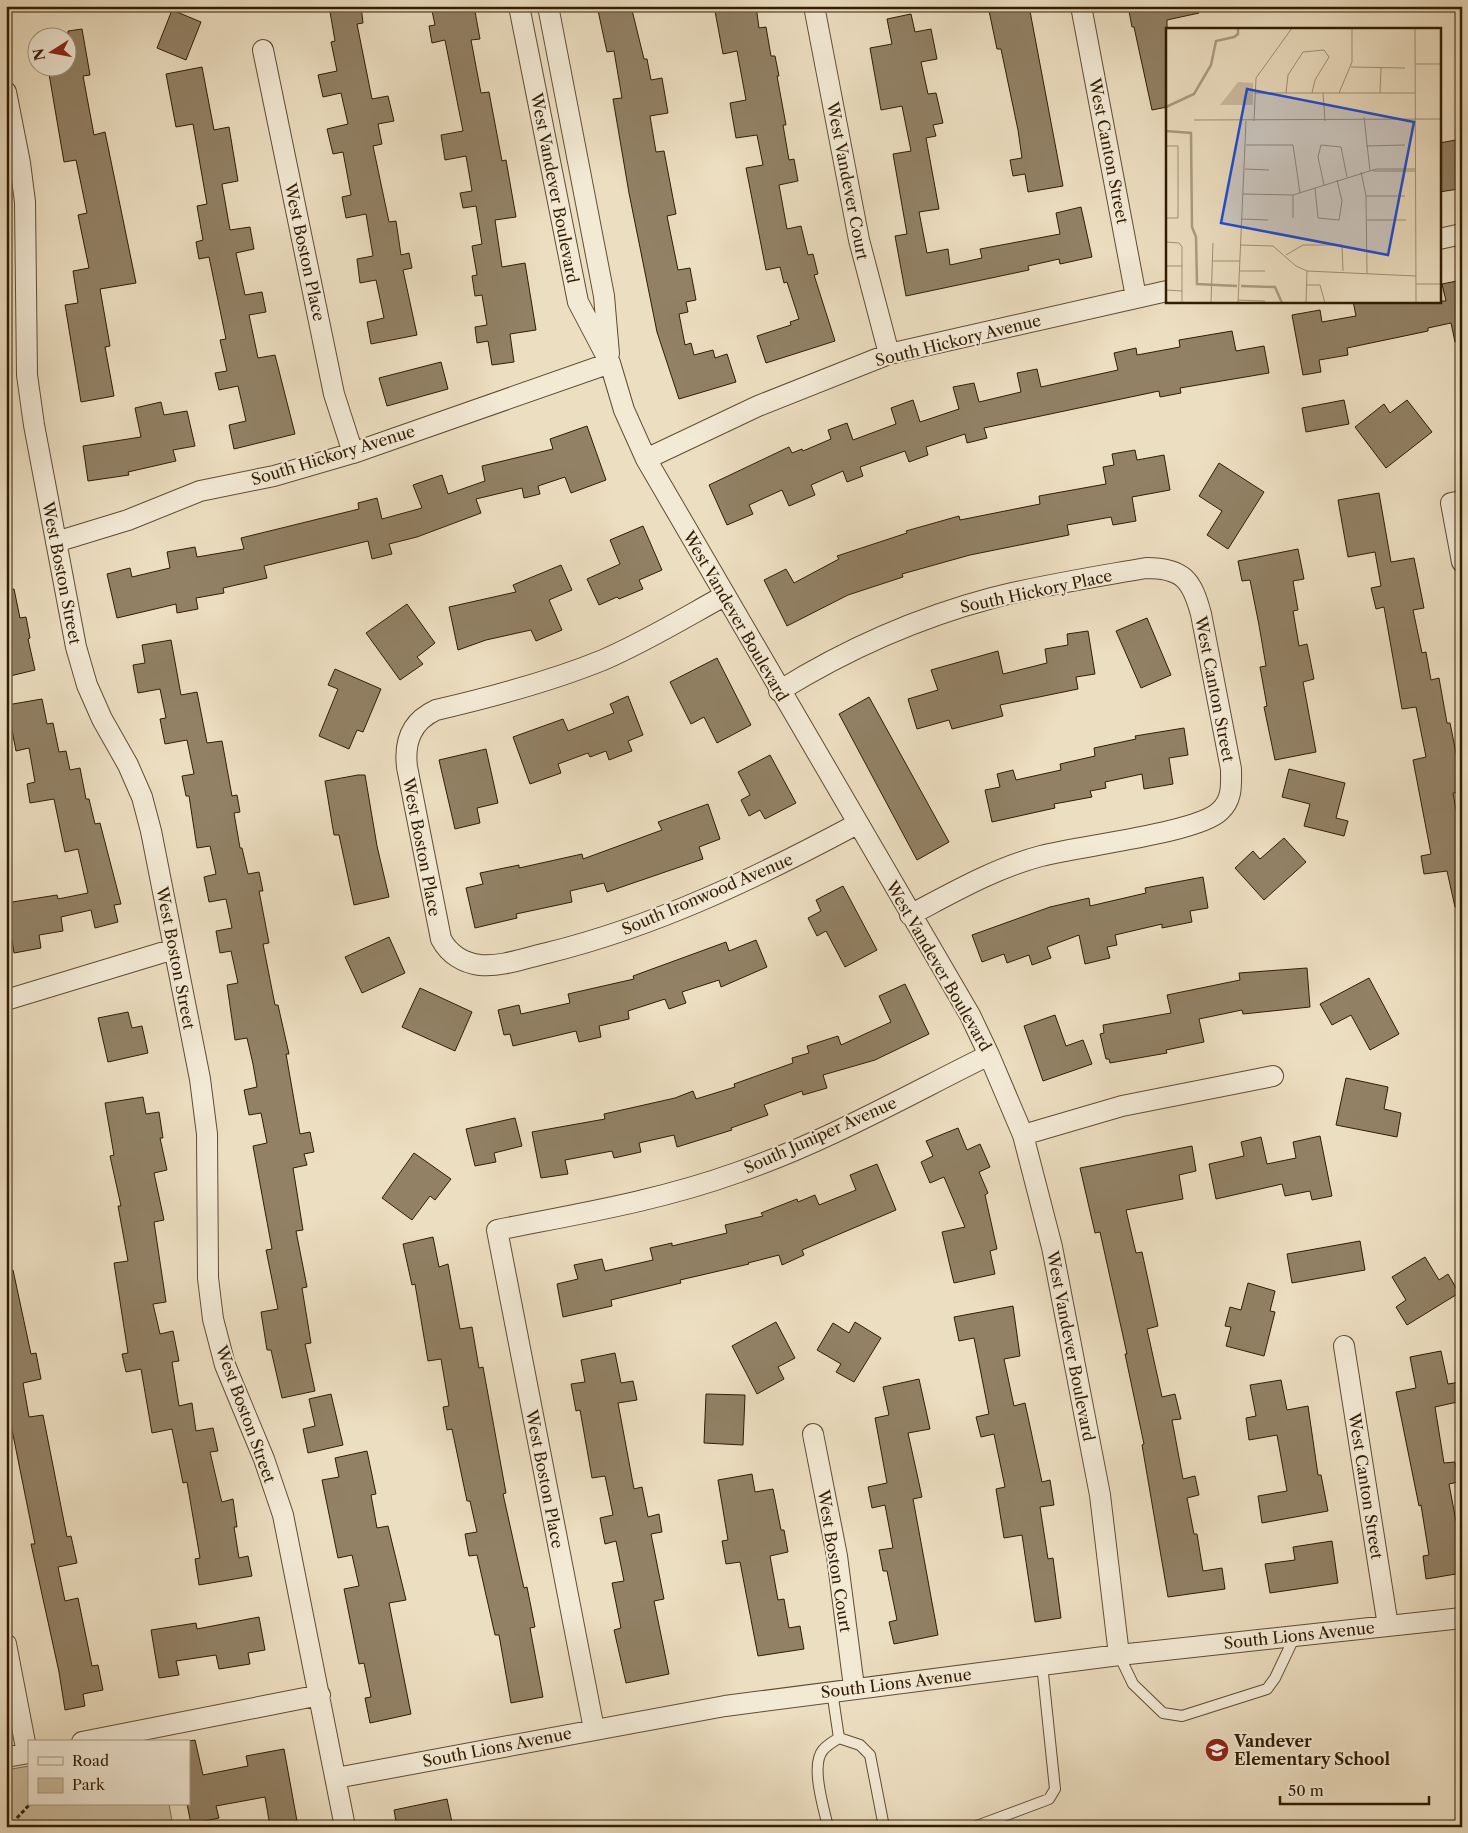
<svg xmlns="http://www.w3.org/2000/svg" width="1468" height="1833" font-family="'Libre Caslon Text',serif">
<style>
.green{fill:#ccbda0;stroke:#7e6d52}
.building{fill:#928165;stroke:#311d03}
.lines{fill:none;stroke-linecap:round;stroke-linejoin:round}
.service-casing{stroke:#604d32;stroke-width:12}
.minor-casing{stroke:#604d32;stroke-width:22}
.path{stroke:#311d03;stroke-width:3;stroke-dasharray:4 2.5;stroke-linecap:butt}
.service{stroke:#f3ead6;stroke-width:10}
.minor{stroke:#f3ead6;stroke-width:20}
.labels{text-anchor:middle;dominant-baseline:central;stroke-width:4;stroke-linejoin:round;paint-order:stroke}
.street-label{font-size:16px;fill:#311d03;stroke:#f3ead6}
.poi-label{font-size:16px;font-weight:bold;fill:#311d03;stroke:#f3ead6;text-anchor:start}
.inset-river{fill:none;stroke:#ac9c80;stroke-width:2.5}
.inset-road{fill:none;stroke:#a19174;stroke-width:1}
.view{fill:#1d4ed8;fill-opacity:0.15;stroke:#1d4ed8;stroke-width:2.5}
.inset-edge{fill:none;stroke:#311d03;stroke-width:2.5}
</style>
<rect width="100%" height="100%" fill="#ecdec0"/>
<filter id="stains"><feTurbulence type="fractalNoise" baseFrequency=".004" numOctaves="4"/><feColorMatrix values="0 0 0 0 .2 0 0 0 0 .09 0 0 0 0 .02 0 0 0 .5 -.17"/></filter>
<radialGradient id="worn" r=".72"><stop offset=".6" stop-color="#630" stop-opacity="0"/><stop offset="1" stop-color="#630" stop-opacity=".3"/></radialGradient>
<path class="green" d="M29,1766V1804H169L173,1827H6V1770Z"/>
<path class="building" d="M329,6H361L363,23L357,24L372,99L388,96L394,121L378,124L382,144L373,146L389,222L396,221L401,255L409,253L412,268L403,270L417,335L371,344L367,322L384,318L376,280L360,283L357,259L373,256L366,214L346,218L342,197L351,195L343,152L333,154L327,129L348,124L341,93L323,97L318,75L337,71L331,42L335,41Z
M431,6H474L480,39L471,40L481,93L489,92L502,161L506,160L516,217L495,220L502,267L525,263L536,330L510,334L514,362L492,365L488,341L477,343L475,327L487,325L482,295L475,296L472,276L477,275L472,246L482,244L476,206L463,208L460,193L472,191L466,156L445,160L441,135L463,131L445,40L432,43L429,26L435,25Z
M597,6H631L644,59H647L651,80L662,78L668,113L650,116L656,152L664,151L676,214L667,216L678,270L690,268L696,300L686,302L688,312L679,314L685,345L691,343L694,355L713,350L715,358L727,354L736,382L679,399L657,332L629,193L613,99L622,98L614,51L607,52Z
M714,6H756L759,28L766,27L771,56H775L779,76H777L786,125H783L789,160L794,159L798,181L779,185L787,229L801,226L808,255L813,254L818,274L814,275L835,341L766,363L757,336L791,325L790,322L799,319L787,282L784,283L780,267L766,270L746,168L763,165L757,135L736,138L730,103L746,100L737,51L723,54Z
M988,6H1029L1063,186L1028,192L1025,174L1013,176L1010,160L1022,158L1018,130L1001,49H997Z
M1128,6H1198L1199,13L1167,20V107L1152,110L1134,27H1132Z
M172,10L201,22L186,60L157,48Z
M911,14L915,32L931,29L937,59L921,62L928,94L936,93L943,123L933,125L936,136L926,138L939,209L919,212L927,253L948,249L950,265L982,258L980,249L1060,234L1056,213L1081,207L1092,257L1060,264L1059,259L1028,266L1029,270L906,296L895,236L907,234L893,154L911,151L902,106L881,110L870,48L892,44L887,19Z
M82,29L90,75L83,76L94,135L105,132L136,283L100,289L110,346L105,347L114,396L81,402L65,305L78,303L73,271L89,268L78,215L87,213L76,160L64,162L48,68H68V31Z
M202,67L214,130L229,127L238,181L222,184L230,230L250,227L254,249L236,253L245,295L262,292L266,312L249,315L258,358L275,355L295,434L234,449L229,425L246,421L238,386L219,390L215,373L227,371L220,340L226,339L209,257L199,259L196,242L203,240L197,206L207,204L193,124L176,127L166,74Z
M1462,139V174L1456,175L1459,189L1439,192V143Z
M1462,280V341L1455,342L1451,323L1428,328V331L1347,348L1348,355L1319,360L1321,372L1303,375L1292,315L1320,310L1322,322L1356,316L1353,301H1446L1442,284Z
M1232,331L1236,351L1264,346L1269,373L1180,388L1181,393L1160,397L1159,391L984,428L987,438L967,443L965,434L926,447L928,455L909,462L905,451L860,467L863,476L847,482L843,471L811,485L815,495L789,506L782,490L749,505L753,514L727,525L709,485L789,447L792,453L802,449L803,451L831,439L828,430L847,423L853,440L896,424L891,408L913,400L920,422L959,409L953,387L974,383L979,402L1021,392L1017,373L1037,369L1041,387L1118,370L1114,353L1136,348L1137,355L1180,347L1179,340Z
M441,362L448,389L387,406L379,378Z
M1344,400L1349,424L1306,432L1302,408Z
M1407,400L1432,432L1386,468L1355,427L1384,404L1390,413Z
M161,402L164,415L187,411L195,446L173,450L176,461L128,472L129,475L88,481L83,446L141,437L135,408Z
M587,426L606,480L571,493L565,477L538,486L540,494L524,498L522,488L476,499L481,513L417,537L389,544L392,554L372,559L368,541L264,566L267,578L223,588L224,593L196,598L198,609L177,613L176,604L117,618L107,574L130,568L132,577L170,568L167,552L195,547L197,557L244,549L241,538L359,509L358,503L377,498L382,519L422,508L413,485L442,475L448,494L485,481L482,466L553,449L550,439Z
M1135,450L1137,460L1164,455L1170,490L1132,497L1136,521L1113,525L1111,517L1067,525L1069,535L970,555L902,574L903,577L848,595L787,626L764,580L786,569L794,583L839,559L837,556L907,533L906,531L959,516L960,520L1040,504L1039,496L1106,484L1103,467L1114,465L1112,454Z
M1219,463L1264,492L1228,549L1207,535L1222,511L1199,496Z
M1379,493L1391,562L1414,558L1424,608L1413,610L1422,653L1426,652L1431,680L1439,678L1447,723H1450L1462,783V792L1453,793L1462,842V906L1455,907L1447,871L1424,874L1421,856L1431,854L1413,760L1426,757L1416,707L1402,709L1384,607L1376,609L1371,588L1381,586L1375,552L1348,557L1338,500Z
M643,526L662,570L639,580L643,589L619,599L617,597L599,605L587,579L620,564L610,540Z
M1298,549L1304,579L1293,581L1298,610L1293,611L1299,646L1307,644L1314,679L1303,682L1316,752L1275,760L1264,707L1267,706L1260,667L1266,666L1259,625L1250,580L1242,581L1238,561Z
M561,565L572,590L549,600L562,630L536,641L531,630L486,640L458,650L449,607L516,592L513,585Z
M14,589L20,618L26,617L30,638L28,639L35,670L6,677V590Z
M407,604L435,643L417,657L423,664L400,680L366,633Z
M1147,618L1171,675L1141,688L1116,631Z
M1088,631L1095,674L1076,677L1078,689L1000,705L1003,716L952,729L949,720L917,729L908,699L938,690L931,670L998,651L1003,674L1047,663L1045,649L1068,645L1067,634Z
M171,640L181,695L197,692L207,743L222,741L232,796L237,795L240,812L234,813L240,848H242L248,874L259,872L263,891H259L269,943L263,944L275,1005H278L289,1054H286L300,1134L310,1132L314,1152L304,1154L307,1165L293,1168L303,1230L296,1231L307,1287L302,1288L311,1343L305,1344L315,1391L282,1398L271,1350H267L261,1312L278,1309L266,1250L272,1249L253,1146L267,1143L261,1113L249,1115L244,1090L257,1087L253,1064L247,1038L235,1040L227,985L238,983L231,951L220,953L216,931L232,928L226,899L209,902L204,877L216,874L210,846L197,848L189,796H186L182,776L194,774L187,740L165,744L160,719L166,718L160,689L138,693L133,665L145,663L142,645Z
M717,658L751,725L717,743L704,717L691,724L670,682Z
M335,669L381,689L363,732L357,730L349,749L319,736L338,689L328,685Z
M628,696L643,735L628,741L632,751L609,760L606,751L590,757L588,753L558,764L561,773L530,784L513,737L563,719L568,731L614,713L610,704Z
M869,697L949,842L917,860L839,714Z
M42,699L47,724L53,723L59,752L66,751L70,770L80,768L86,799H89L95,824L100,823L121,904L114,905L118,922L95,928L91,910L61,917L63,931L39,935L41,948L14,953L6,903L57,895L58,899L88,893L78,849L65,852L54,799L30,803L27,784L35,782L29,748L16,751L7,705Z
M1184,728L1188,755L1169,758L1173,784L1144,789L1142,774L1105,782L1106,788L1090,791L1092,797L1054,804L1055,808L992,822L985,790L1000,787L997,774L1013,770L1016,780L1061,770L1060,764L1095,756L1094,748L1136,739L1135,736Z
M486,749L498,803L477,808L480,823L455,829L439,760Z
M770,755L796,803L765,819L760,810L749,816L741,800L750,795L738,772Z
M1289,769L1345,783L1336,818L1348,821L1344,836L1304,826L1310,804L1282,797Z
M358,775H365L377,846L389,897L354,905L339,835H334L325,781Z
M708,804L720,839L699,847L703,859L607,892L604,883L570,891L572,902L516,914L517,918L475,928L466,888L483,884L480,873L519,865V868L582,854L583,859L662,830L658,822Z
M1284,838L1306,862L1264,900L1235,868L1253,851L1260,859Z
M1203,877L1208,908L1190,911L1192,922L1162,928V924L1115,935L1117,945L1107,947L1110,958L1085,964L1079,935L1047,947L1051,958L1032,965L1029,955L1007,963L1004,954L982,962L972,935L1050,907L1089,898L1090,906L1146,893L1145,888Z
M843,886L877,950L845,967L826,931L817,936L808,918L821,911L816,900Z
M389,937L405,973L362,993L345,957Z
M756,940L767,967L721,987L719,980L682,992L686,1003L669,1009L665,999L628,1011L629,1019L599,1026L601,1037L579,1042L576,1031L513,1046L510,1034L504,1035L498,1010L519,1005L521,1014L570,1003L568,994L634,979L633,976L726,942L729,951Z
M1307,968L1310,1007L1243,1014L1242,1010L1199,1019L1204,1042L1166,1050L1167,1053L1110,1063L1109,1059H1106L1100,1034L1104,1033L1103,1025L1171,1013L1167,995L1240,980L1239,973Z
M1369,978L1399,1034L1370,1050L1351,1015L1332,1025L1320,1004Z
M905,984L929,1034L875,1060L823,1075L827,1088L803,1095L802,1091L764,1105L768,1115L731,1128L732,1130L677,1147L674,1135L639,1143L641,1152L614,1158L612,1151L565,1160L568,1174L541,1178L532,1132L605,1119L604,1114L675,1098L693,1091L696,1099L735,1087L734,1084L793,1063L792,1058L809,1053L807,1046L838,1036L841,1045L891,1022L879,996Z
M420,988L472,1012L455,1051L402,1027Z
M128,1012L132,1028L142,1026L148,1053L108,1062L98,1018Z
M1055,1015L1066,1046L1083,1040L1092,1064L1043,1081L1024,1026Z
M1346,1078L1388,1087L1384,1109L1401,1113L1397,1137L1336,1125Z
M143,1097L146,1114L159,1112L163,1138H160L167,1170L154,1173L164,1220L154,1222L166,1302L153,1304L160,1334L173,1331L179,1361L172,1362L179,1406L192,1403L196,1431L213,1428L218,1451L210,1452L221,1499L222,1502L233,1499L237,1527H234L239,1558L248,1556L252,1576L199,1585L195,1559L200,1558L187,1482L183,1483L172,1429L152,1433L141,1369L126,1372L122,1354L128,1353L114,1263L128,1261L118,1206H121L110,1156L114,1155L105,1103Z
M515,1118L522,1146L494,1153L496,1162L475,1166L466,1129Z
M958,1128L967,1150L980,1144L990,1167L979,1172L988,1193L985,1195L997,1249L990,1251L995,1274L954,1283L942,1232L965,1227L944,1177L930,1183L921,1162L933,1156L926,1141Z
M1320,1136L1332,1196L1312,1200L1310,1191L1285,1196L1282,1184L1216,1199L1209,1164L1244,1156L1241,1142L1261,1137L1267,1164L1296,1158L1293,1142Z
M1192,1146L1196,1171L1179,1175L1183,1199L1126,1210L1136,1253L1142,1252L1158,1326L1147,1329L1162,1397L1175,1394L1181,1419L1172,1420L1183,1479L1195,1476L1199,1495L1187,1498L1194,1534H1197L1203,1571L1222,1568L1225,1589L1168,1597L1142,1445L1144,1444L1125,1354H1127L1100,1232L1095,1233L1080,1168Z
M414,1153L451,1179L435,1200L430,1196L412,1220L382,1198Z
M877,1164L896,1210L802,1250L804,1255L782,1265L779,1255L748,1263L749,1264L680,1280L681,1283L611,1300L612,1306L563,1317L557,1284L578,1279L574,1265L602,1259L605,1271L653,1260L650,1248L672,1243V1246L727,1233L725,1225L763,1216L761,1213L797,1199L798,1202L815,1195L819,1205L856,1190L850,1175Z
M433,1237L439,1267L448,1264L460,1329L472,1327L479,1368L483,1367L506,1493L503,1494L521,1575L524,1588L527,1587L535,1627L530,1628L543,1697L511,1703L499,1635H495L477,1555L469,1556L465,1534L477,1532L470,1501H467L452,1429L447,1430L443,1407L449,1406L441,1359L428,1361L415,1284L412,1285L403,1244Z
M1360,1241L1365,1270L1292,1283L1287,1254Z
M1425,1257L1439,1280L1448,1274L1459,1293L1407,1325L1396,1307L1406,1300L1392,1277Z
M13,1270L31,1354L36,1353L41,1379L23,1383L29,1417L43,1415L67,1537L71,1536L77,1563L58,1567L65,1601L78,1598L92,1666L98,1665L103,1690L83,1694L85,1706L65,1710L59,1672L31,1544H35L6,1400V1271Z
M1248,1283L1275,1291L1270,1311L1275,1312L1264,1356L1226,1346L1231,1327L1225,1326L1230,1307L1241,1310Z
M1013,1306L1020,1356L1004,1359L1014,1406L1025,1403L1042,1482L1050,1480L1054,1505L1040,1507L1048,1559L1053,1558L1061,1618L1035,1622L1022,1535L1004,1538L996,1489L1005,1487L994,1434L981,1437L976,1417L989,1414L974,1338L959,1341L954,1317Z
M776,1322L795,1358L778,1367L784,1379L757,1394L732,1346Z
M855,1322L881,1338L854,1382L836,1372L841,1364L817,1350L833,1323L849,1333Z
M1441,1351L1448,1384L1460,1382L1462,1391V1401L1435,1407L1444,1463L1455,1462L1458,1482L1449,1484L1456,1521L1462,1520V1573L1426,1579L1423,1556L1429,1555L1421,1505L1419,1506L1396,1392L1416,1388L1410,1357Z
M615,1353L621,1383L633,1381L637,1400L618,1403L634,1489L642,1487L648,1517L659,1514L662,1532L651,1534L664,1599L654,1601L669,1674L626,1683L614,1630L621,1628L612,1583L624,1581L616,1541L605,1544L600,1518L613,1515L605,1476L592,1478L580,1410L576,1411L571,1384L585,1382L581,1360Z
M919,1379L930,1429L908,1433L922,1497L913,1499L938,1635L894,1644L889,1622L897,1620L887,1571H883L879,1550L893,1548L885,1505L872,1508L868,1487L887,1483L875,1418L889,1415L883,1387Z
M1281,1380L1287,1410L1308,1406L1318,1475H1321L1328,1511L1262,1523L1258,1496L1287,1491L1277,1435L1249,1440L1246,1418L1256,1416L1250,1385Z
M331,1394L343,1445L308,1453L303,1429L315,1426L309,1399Z
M706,1394L745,1395L743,1445L704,1443Z
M367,1451L376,1494L371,1495L377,1528L388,1526L406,1600L389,1603L411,1714L370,1723L365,1698L371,1697L364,1663L359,1664L344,1589L359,1586L352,1555L338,1558L322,1480L339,1477L335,1458Z
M752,1474L755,1492L773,1489L781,1530H784L788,1552L770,1556L778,1600L784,1599L789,1628L800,1626L804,1649L758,1656L740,1562L726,1564L722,1541L728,1540L718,1480Z
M1332,1541L1338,1583L1270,1593L1265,1564L1295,1560L1293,1547Z
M259,1617L265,1650L248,1653L250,1664L219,1669L216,1655L176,1661L179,1675L159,1678L151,1630L196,1623L197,1629Z
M195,1740L203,1775L248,1766L246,1756L284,1749L297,1821L270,1826L265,1797L216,1806L219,1818L191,1824L187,1804H189V1741Z
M447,1799L453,1827H397L394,1810Z"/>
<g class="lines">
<g class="service-casing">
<path id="service" d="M1119,1655L1133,1684L1163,1713L1182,1716L1267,1689L1275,1678L1295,1636
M832,1691L839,1738
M839,1738L860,1745L870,1755L884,1827
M828,1827C824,1809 810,1765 823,1750C827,1745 834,1741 839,1738
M974,1827L1049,1799L1055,1789L1042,1664"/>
</g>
<g class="minor-casing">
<path id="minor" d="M519,6L578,302L610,363L624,410L646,459L970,1015L989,1055L1023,1135L1052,1247L1100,1495L1119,1655
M548,6L604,296L609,354
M814,6L859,240L889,354
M1081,6L1136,297
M263,50L334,394L353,453
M6,92L20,163L25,202L27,375L34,425L76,647L87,685L102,719L128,765L142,797L151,831L200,1079L207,1134L208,1278L213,1319L225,1365L264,1459L283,1515L345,1827
M1439,239L1462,234
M646,459L758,406L889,354L1167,291
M1462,501L1451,503L1462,562
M56,542L128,520L200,491L274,476L353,453L610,363
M724,596C684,618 645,642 603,660C549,682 492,697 436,710C412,721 404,741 407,767L441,939C449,954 463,963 480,965C502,967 525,958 547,953C657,926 758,877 857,824
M779,691C845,650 917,618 992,598C1042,585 1095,577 1146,568C1183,568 1192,580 1201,614L1231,769C1231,784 1233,799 1220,811C1198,833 1078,846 1041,856C995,868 952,893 910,915
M6,1000L174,949
M1023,1135L1122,1106L1273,1076
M1344,1346L1388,1626
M813,1434L837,1556L854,1687
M6,1644L27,1753
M594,1729L497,1230C577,1214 658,1201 736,1173C824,1143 906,1096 989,1055
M82,1742L320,1695
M6,1757L29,1753
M336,1778L725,1706L1119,1655L1462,1618"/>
</g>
<path class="path" d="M17,1818L30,1804"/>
<use href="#service" class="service"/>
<use href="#minor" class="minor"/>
</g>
<defs>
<g id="school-disc" transform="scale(1.25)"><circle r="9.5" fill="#8f2418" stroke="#f3ead6"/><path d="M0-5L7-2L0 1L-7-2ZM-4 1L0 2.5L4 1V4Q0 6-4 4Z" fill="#fff"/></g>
</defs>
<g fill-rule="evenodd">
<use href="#school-disc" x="1217" y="1750"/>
</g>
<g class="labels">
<g class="street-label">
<text transform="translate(1109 151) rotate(79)">West Canton Street</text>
<text transform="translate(848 181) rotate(79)">West Vandever Court</text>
<text transform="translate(555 188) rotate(79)">West Vandever Boulevard</text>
<text transform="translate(305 252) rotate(78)">West Boston Place</text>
<text transform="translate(958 340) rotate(-14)">South Hickory Avenue</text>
<text transform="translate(333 455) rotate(-17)">South Hickory Avenue</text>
<text transform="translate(62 573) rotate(79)">West Boston Street</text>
<text transform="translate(1036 591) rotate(-12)">South Hickory Place</text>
<text transform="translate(736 616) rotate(60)">West Vandever Boulevard</text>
<text transform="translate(1215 689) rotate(79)">West Canton Street</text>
<text transform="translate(422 847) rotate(79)">West Boston Place</text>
<text transform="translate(707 894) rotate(-23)">South Ironwood Avenue</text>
<text transform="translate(176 958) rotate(79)">West Boston Street</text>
<text transform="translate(939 966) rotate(60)">West Vandever Boulevard</text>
<text transform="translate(820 1135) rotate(-24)">South Juniper Avenue</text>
<text transform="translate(1071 1346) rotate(79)">West Vandever Boulevard</text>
<text transform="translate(246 1414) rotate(70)">West Boston Street</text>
<text transform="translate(545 1479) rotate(79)">West Boston Place</text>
<text transform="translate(1366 1486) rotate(81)">West Canton Street</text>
<text transform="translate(835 1561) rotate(81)">West Boston Court</text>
<text transform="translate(1299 1635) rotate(-6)">South Lions Avenue</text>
<text transform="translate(896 1683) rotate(-7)">South Lions Avenue</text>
<text transform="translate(497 1747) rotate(-11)">South Lions Avenue</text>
</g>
<g class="poi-label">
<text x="1234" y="1741">Vandever<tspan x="1234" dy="18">Elementary School</tspan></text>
</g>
</g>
<g transform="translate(1166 28)">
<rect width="275" height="275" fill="#ecdec0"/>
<path d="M72,54L87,55V77H54Z" fill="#ccbda0"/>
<path class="inset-river" d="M0,79L28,66L45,37L50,13L68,9L72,6V0M0,103L25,105L26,199L30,209L31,256L71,258M75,258L109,259L116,275"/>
<path class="inset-road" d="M249,0L250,275M249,36H275M185,39L239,40M88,65H249M120,65L122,47L137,24L158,22L163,29L149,52L146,65M157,65L159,93M173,65L186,34V0M214,65L215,40M198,89L204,143M28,92L275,91M88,93L90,50L126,0M80,117H127L134,165M0,118H12V190H0M200,118L239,117M79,141L103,142M207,143H249M195,144L200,168L201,245M158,157L152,129L155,117L175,119L181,149M149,160L152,190L173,192L176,173L171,152M77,166L127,167L210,141H249M127,167V190M200,168H239M75,191L102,192M201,192H240M0,214L13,215L16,219V275M74,217L107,218L130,238L141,243L250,248M120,227L137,217H176L177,243M47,233H74M0,238H16M74,243H99M250,256H275M140,257H154L159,275M0,262L16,263M72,272L99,273M45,275L47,215M72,275L80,93M140,275L141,243"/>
<path class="view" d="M81,61L248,94L222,227L55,195Z"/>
<rect width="275" height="275" class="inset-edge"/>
</g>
<rect width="1468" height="1833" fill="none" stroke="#ecdec0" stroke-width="25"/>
<rect x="8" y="8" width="1453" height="1818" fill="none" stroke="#311d03" stroke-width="2.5"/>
<rect x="12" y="12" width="1443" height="1808" fill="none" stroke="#311d03"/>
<rect x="28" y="1740" width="162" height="65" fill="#f3ead6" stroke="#a59882"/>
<rect x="38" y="1757" width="25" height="8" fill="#f3ead6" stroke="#a59882"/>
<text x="72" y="1766" font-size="15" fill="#311d03">Road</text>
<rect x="38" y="1778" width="25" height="15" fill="#ccbda0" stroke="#a59882"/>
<text x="72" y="1790" font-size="15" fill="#311d03">Park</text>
<g transform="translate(52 52) rotate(259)"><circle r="24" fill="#f3ead6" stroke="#a59882"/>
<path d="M0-4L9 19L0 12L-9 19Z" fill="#8f2418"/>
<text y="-8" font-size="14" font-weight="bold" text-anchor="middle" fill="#311d03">N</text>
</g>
<path d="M1280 1796v8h149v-8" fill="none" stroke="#311d03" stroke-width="2.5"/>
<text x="1288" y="1796" font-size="15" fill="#311d03" stroke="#f3ead6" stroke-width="4" paint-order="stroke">50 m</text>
<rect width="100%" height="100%" filter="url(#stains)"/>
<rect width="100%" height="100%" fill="url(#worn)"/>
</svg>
